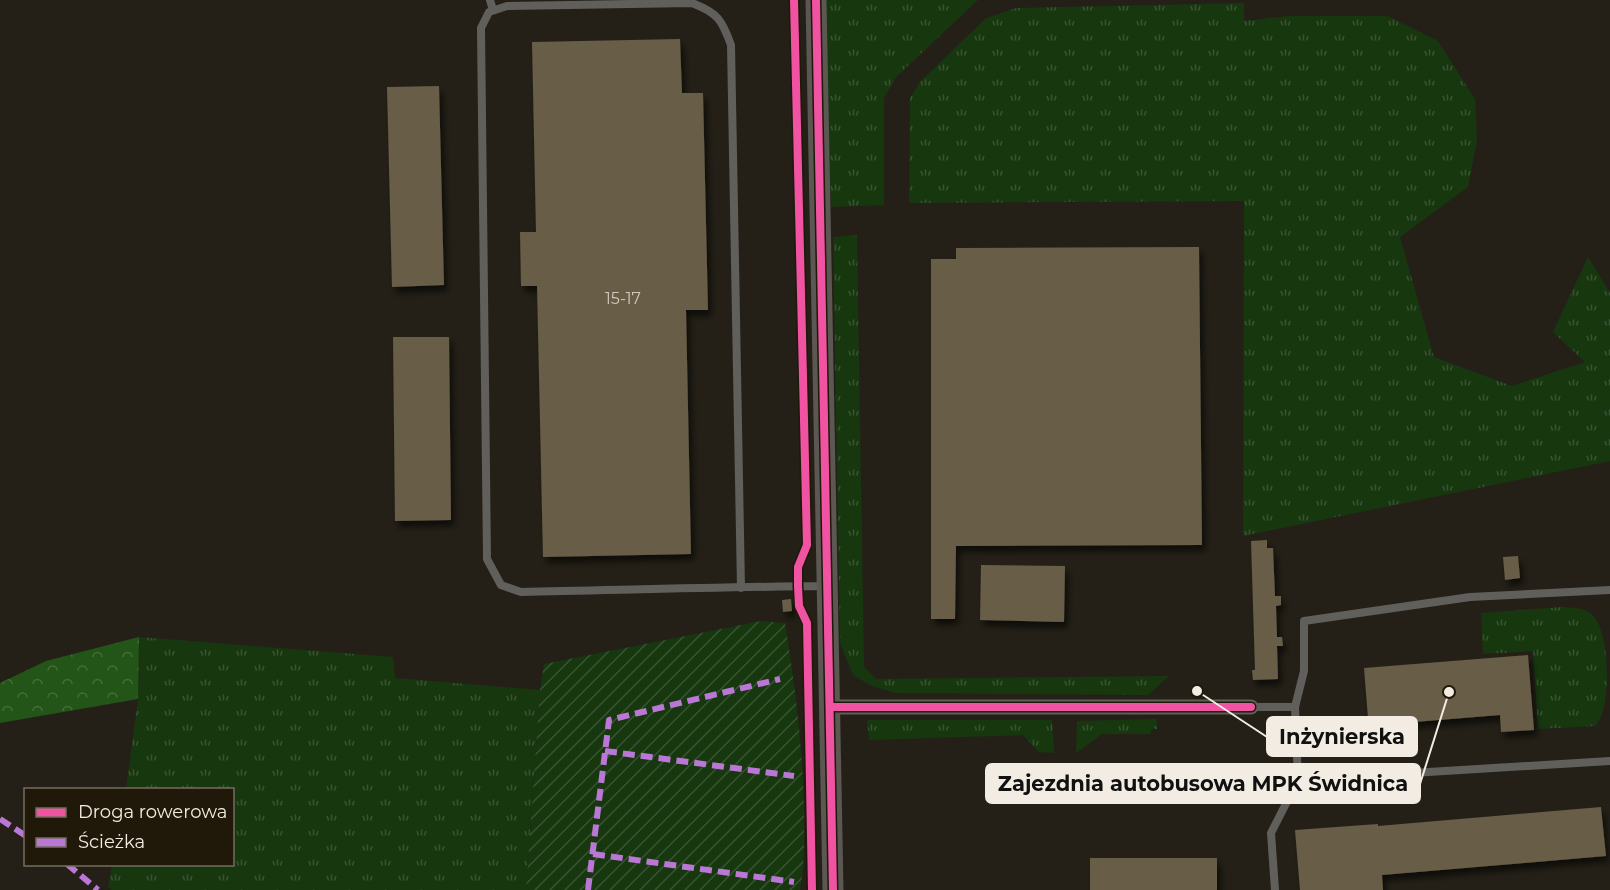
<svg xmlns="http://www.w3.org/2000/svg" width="1610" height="890" font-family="Montserrat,sans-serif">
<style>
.grass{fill:url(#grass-tufts)}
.forest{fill:url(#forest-crowns)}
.garden{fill:url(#garden-furrows)}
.building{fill:#675d47;filter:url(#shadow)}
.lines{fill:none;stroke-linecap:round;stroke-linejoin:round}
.lane{stroke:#615f5b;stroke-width:8}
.street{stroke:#615f5b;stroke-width:15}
.secondary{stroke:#5b5752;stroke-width:21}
.quiet{stroke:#ba77d6;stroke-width:6;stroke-dasharray:12 6;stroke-linecap:butt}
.cycleway-casing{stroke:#201808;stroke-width:11}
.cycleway{stroke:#f153a3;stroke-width:8}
.labels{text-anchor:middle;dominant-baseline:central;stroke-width:6;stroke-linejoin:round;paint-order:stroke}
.number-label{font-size:16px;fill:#cfc8bb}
.leader{fill:none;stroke:#f2ece2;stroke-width:2}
.callout-dot{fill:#f2ece2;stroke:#201808;stroke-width:2}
.callout{fill:#f2ece2;stroke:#f2ece2;stroke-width:2}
.callout-label{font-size:21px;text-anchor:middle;font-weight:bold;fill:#111}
</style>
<defs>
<pattern id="grass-tufts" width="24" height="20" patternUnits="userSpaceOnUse" patternTransform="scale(1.5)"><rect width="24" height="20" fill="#17370f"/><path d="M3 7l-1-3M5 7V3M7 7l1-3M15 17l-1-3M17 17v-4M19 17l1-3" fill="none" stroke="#395432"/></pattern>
<pattern id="forest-crowns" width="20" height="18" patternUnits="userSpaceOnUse" patternTransform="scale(1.5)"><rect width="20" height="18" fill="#225517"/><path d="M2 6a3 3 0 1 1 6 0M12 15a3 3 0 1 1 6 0" fill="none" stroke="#436e38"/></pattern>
<pattern id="garden-furrows" width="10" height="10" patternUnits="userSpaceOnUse" patternTransform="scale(1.5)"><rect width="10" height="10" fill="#17370f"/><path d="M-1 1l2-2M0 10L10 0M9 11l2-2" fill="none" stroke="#395432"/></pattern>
<filter id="shadow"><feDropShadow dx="3.5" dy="6" stdDeviation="3" flood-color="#0009"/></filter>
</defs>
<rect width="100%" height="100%" fill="#242017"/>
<path class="grass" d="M824,0H978L896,77L884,98V205L831,207Z
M1244,3V21L1288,16H1387L1438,41L1475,99L1477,140L1468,187L1400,237L1434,357L1512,386L1585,362L1553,332L1588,257L1610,293V461L1243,536L1244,201L909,203L910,98L920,82L986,18L1016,8Z
M857,235L864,667L876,679L1169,676L1148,695L895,693L870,685L853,675L840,643L833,237Z
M1562,607C1571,608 1581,607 1589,612C1610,626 1610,691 1602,714C1601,718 1598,722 1595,726L1538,729L1533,651L1483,654L1481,613Z
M139,637L393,657L395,678L540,690L526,890H112L108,887L112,865L232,864V790L126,789L138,699Z
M1157,719V729H1151V734H1102L1076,753L1077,721Z
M867,720H1052L1054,753L1039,752L1023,735L869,740Z"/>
<path class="forest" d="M139,637L138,699L0,723V683L46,661Z"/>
<path class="garden" d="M761,621L785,623C795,685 803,748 804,812C804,838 805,864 800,890H526L540,690L544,664Z"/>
<path class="building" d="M680,39L682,93H703L708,310H686L691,554L543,557L537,286H521L520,232H536L532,42Z
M439,86L444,285L392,287L387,87Z
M1199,247L1202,545L956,546L955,619H931V259H956V248Z
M393,337H449L451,520L395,521Z
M1267,540V548H1273L1275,596H1281V605L1276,606L1277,637H1282L1283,646H1277L1278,679L1253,680L1252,670H1255L1251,541Z
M1518,556L1520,578L1505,580L1503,557Z
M981,565L1065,566L1064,622L980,620Z
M791,599L792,611L783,612L782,600Z
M1528,655L1534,730L1501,732L1500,715L1402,723L1404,740L1370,743L1364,668Z
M1601,807L1606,856L1382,875L1383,890H1300L1295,830L1378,824V826Z
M1090,858H1217V890H1090Z"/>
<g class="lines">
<path class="lane" d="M490,0L493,10
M741,588L731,45C722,20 718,13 692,3L507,6L489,12L481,28L487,559L501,585L521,592C622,590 724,587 825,586
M1251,707H1295L1298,780L1610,761
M1295,707L1304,671V621L1470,597L1610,590
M1275,890L1271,833L1298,780"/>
<path class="street" d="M830,707H1251"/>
<path class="secondary" d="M816,0L833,890"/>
<path class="quiet" d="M605,751L794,776
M0,819L26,836
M593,854L794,882
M67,864L98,890
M588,890L609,720L780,679"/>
<g class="cycleway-casing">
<path id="cycleway" d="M794,0L807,545L798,567V586L799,606L807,623L812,890
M816,0L833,890
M830,707H1251"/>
</g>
<use href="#cycleway" class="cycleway"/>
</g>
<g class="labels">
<g class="number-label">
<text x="623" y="298">15-17</text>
</g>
</g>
<path class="leader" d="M1197 691L1267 737M1449 692L1420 784"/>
<g class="callout-dot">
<circle cx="1197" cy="691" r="6"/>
<circle cx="1449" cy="692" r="6"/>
</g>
<g class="callout">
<rect x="1267" y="717" width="150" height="39" rx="6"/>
<rect x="986" y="764" width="434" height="39" rx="6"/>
</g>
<g class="callout-label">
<text x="1342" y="744">Inżynierska</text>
<text x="1203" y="791">Zajezdnia autobusowa MPK Świdnica</text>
</g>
<rect x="24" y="788" width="210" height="78" fill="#201808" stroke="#746d5f" stroke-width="1.5"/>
<rect x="36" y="808" width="30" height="9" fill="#f153a3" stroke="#746d5f" stroke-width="1.5"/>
<text x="78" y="818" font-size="18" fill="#f2ece2">Droga rowerowa</text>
<rect x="36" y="838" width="30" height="9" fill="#ba77d6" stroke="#746d5f" stroke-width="1.5"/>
<text x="78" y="848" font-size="18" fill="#f2ece2">Ścieżka</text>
</svg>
